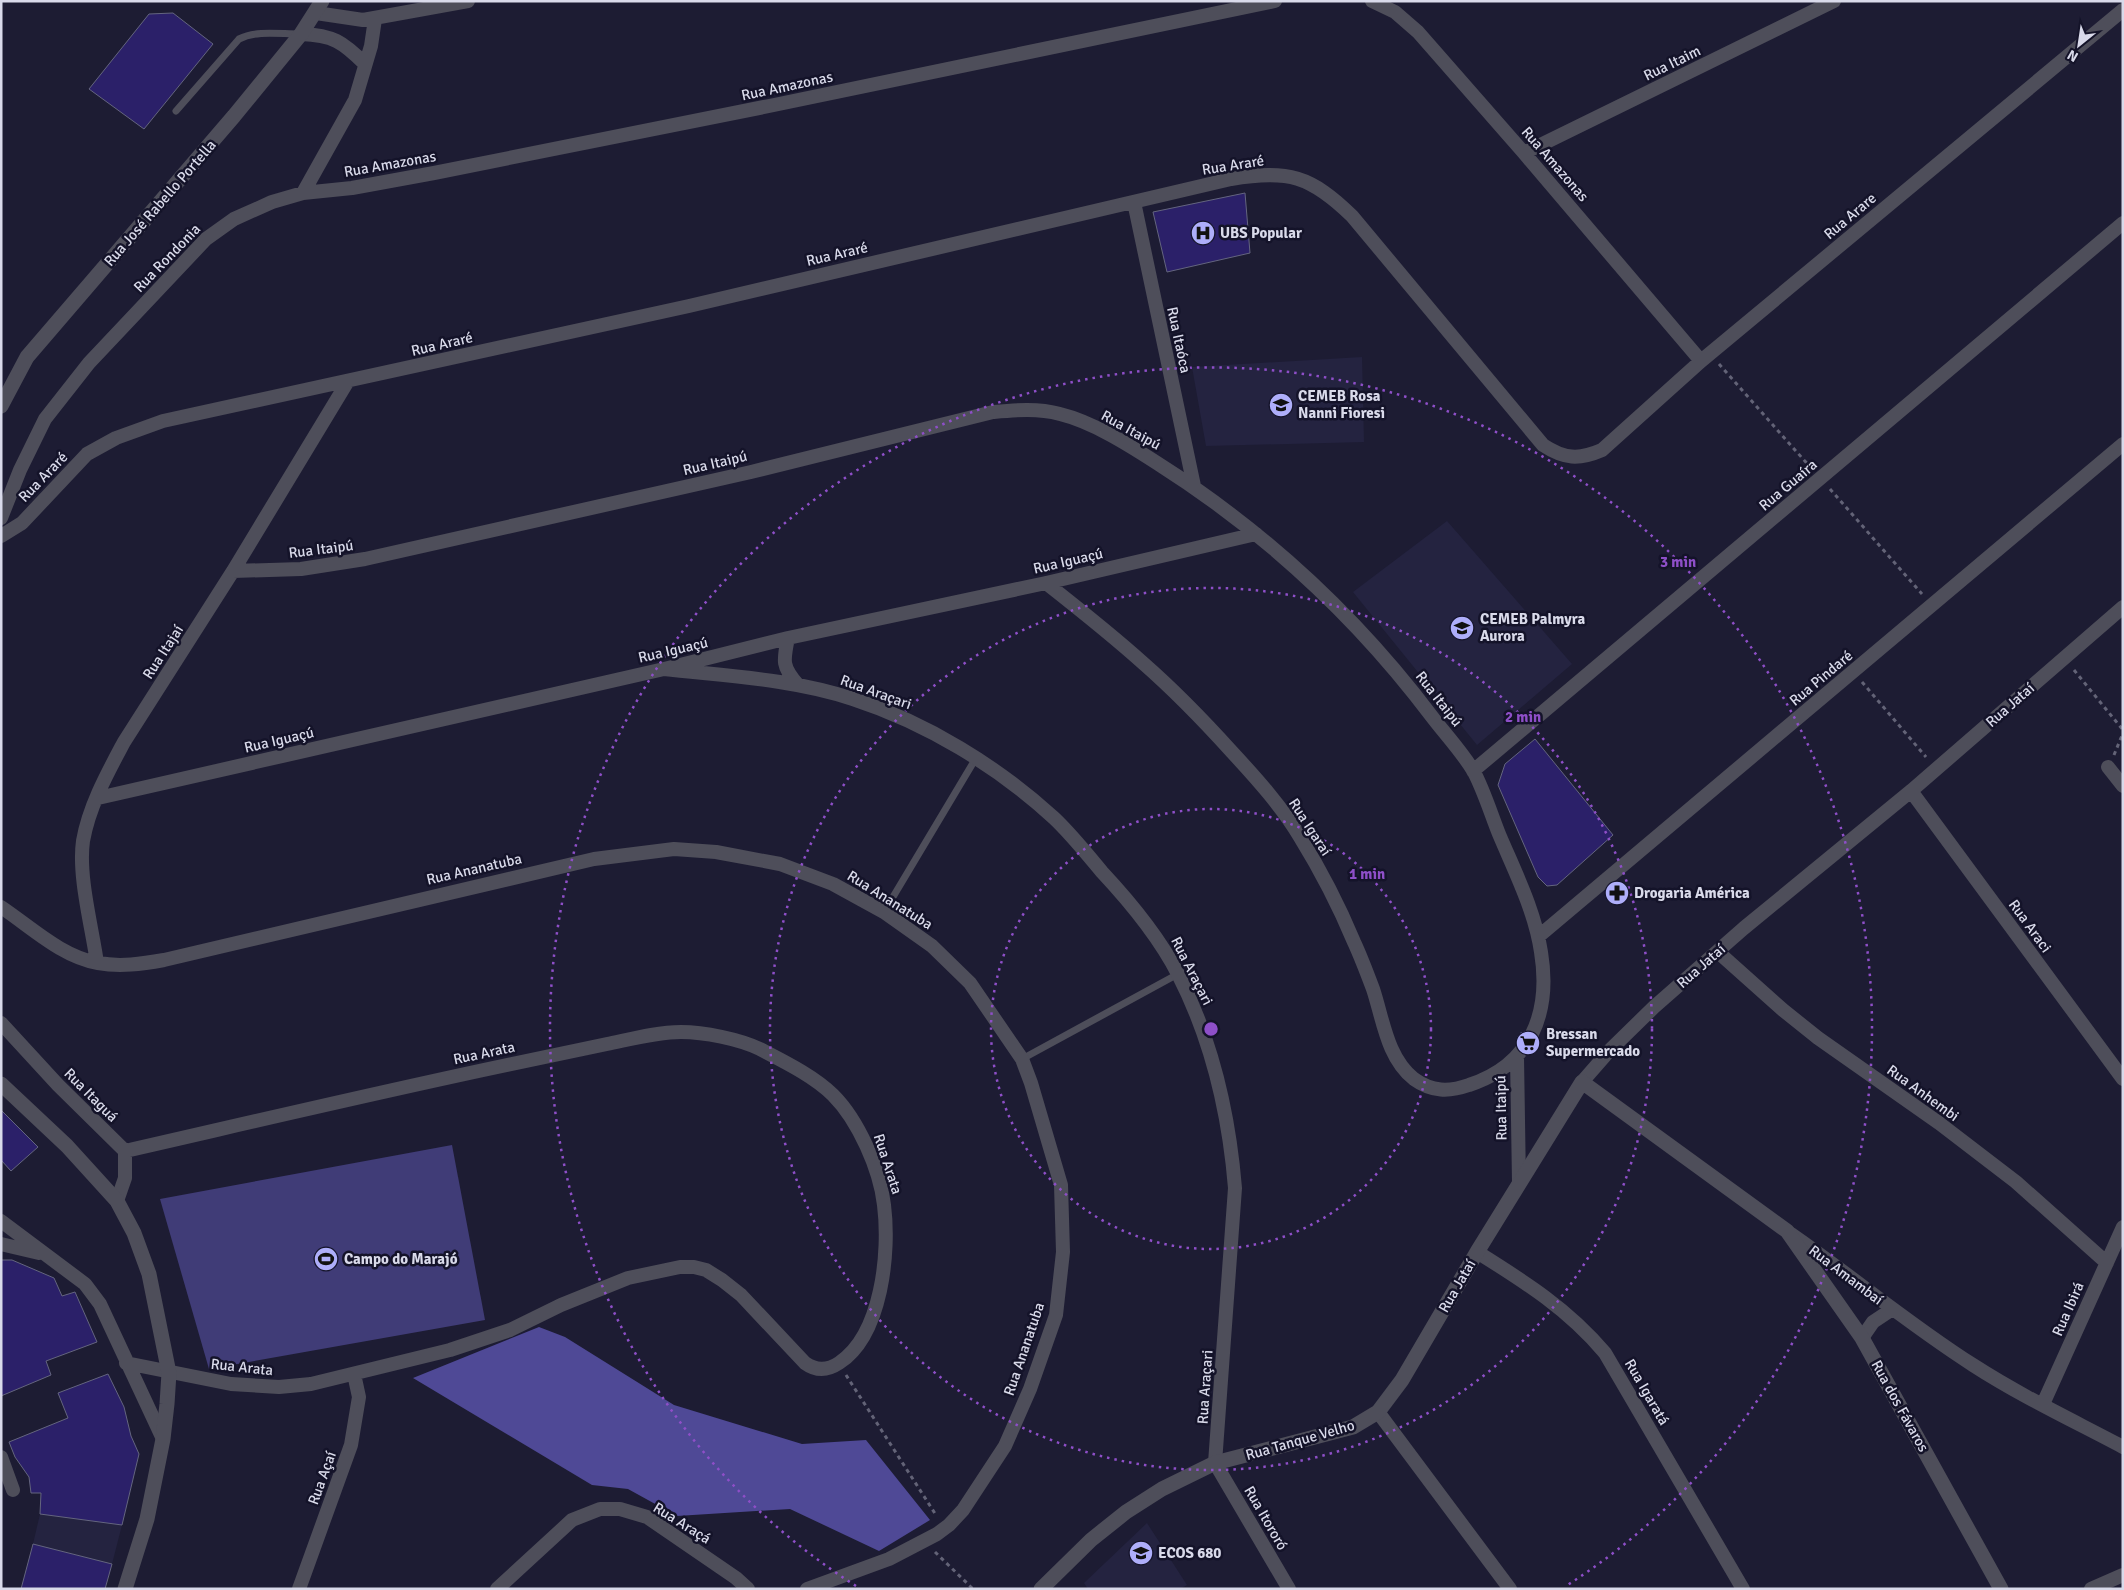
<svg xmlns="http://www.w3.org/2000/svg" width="2124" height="1590" font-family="Signika,sans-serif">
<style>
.built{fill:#242340}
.green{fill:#403c77}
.forest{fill:#4f4996}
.building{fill:#2b2069;stroke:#64657f}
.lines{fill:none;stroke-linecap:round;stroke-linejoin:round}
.path{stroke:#636377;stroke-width:3;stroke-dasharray:4 4;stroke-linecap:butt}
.service{stroke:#4e4e5a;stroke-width:7}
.minor{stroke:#4e4e5a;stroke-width:14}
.tertiary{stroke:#4e4e5a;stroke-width:15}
.ring{fill:none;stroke:#8e4fc8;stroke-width:2.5;stroke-dasharray:2.5 5}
.labels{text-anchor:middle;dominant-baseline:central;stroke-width:5;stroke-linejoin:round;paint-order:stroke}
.street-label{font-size:15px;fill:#d9daea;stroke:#141329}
.poi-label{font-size:15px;font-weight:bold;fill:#d9daea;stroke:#141329;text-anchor:start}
.centre{fill:#8e4fc8;stroke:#141329;stroke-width:2.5}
.ring-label{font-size:15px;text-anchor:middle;font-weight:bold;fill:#8e4fc8;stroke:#141329;stroke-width:5;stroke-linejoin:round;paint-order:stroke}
</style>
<rect width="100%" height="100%" fill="#1d1c33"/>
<path class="built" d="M1362,357L1364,442L1206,446L1192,367Z
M1447,521L1572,664L1477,745L1353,592Z
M40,1514L122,1525L112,1564L33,1544Z
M1147,1523L1187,1585L1180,1589H1088L1084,1583Z"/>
<path class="green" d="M452,1145L485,1320L209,1369L160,1199Z"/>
<path class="forest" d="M539,1327L565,1337L674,1405L802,1444L866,1440L930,1520L879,1551L790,1509L677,1516L628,1489L592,1485L413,1378Z"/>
<path class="building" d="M173,13L213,44L144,129L89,89L149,14Z
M1245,193L1250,253L1167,272L1153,212Z
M1535,739L1613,835L1557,885L1547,886L1538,877L1498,785L1505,764Z
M1,1110L38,1147L11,1171L1,1160Z
M1,1260H12L54,1278L62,1296L75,1292L97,1342L46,1361L51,1375L1,1396Z
M108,1374L124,1407L131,1436L139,1454L122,1525L40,1514L41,1493H31L29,1477L15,1457L9,1442L68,1418L58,1393Z
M33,1544L112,1564L105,1589H21Z"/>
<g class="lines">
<path class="path" d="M1719,364L1811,468
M1830,489L1922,594
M2074,670L2123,730
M1862,682L1926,757
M2114,755L2123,733
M846,1375L936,1515
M935,1552L973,1589"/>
<path class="service" d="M176,111L239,39C257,30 279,34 299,34
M884,912L976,758
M1022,1059L1178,974"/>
<path class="minor" d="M1372,1L1395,12L1418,32L1524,153L1701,361
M316,13L363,20L468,1
M301,34C333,35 343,42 365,64
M1524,153L1834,1
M303,193L355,100L371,46L375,19
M1134,202L1194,486
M1,518L20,470L45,419L89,363L206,239L234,219L272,202L303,193L352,188L434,173L774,105L1275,1
M1,536L22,523L87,454L116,438L163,421L689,306L1231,179C1288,169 1311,176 1352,216L1543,445C1564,459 1579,460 1602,450L1701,361L2123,10
M233,571L301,569L365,559L751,472L993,412C1016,410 1038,408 1060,414C1093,422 1129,445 1157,463C1264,531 1357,617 1433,718C1446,735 1463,753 1474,772C1484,791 1491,814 1499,834C1515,872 1535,911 1541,952C1551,1013 1531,1065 1469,1085C1449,1092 1432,1092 1414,1079C1387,1058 1383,1019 1373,989C1367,973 1361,957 1354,942C1339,906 1321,871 1300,837C1282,807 1257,779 1232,752C1204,721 1175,691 1143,663C1112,635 1079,609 1046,583
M788,638C783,661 782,667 798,685
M664,669C725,676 794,679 853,699C927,723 997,766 1054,818C1071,834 1087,854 1102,872C1131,903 1159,937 1178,974C1212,1040 1229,1115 1235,1188L1215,1463L1289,1589
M2108,767L2123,786
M1473,771L2123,223
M1911,791L2123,1079
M98,798L664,669L788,638L1046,583L1256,534
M1,907C31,927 62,957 98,963C120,967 142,964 164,960L594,859L674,849L716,852L780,864L833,884L884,912L932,946L970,983L1022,1059L1031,1083L1061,1185L1063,1252L1056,1315L1030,1389L1005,1446L963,1510L949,1525L937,1534L889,1559L807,1589
M1539,936L2123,444
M1718,952L1783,1010L1818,1038L1939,1123L2016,1182L2107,1263
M97,963C92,927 78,876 83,841C89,806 108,772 124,742L233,571L348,381
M1,1023L58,1085L125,1151V1178L117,1201
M1517,1057L1519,1183
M1582,1082L1610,1050L1654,1007L1744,928L1911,791L2123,607
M125,1151C252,1122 379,1092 507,1065C541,1058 574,1051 607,1044C631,1039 657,1032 681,1032C704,1032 739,1039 760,1049C783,1061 814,1076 833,1095C858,1120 880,1169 884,1205C890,1252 882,1335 839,1363C827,1371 816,1371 805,1363L741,1295L722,1280L706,1270L694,1267H680L628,1278L561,1305L510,1330L450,1350L311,1384L279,1387L231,1384L126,1363
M1,1221L85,1284L100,1304L163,1439
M1791,1234C1853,1277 1910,1325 1973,1365C2021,1396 2072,1420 2123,1447
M1,1244L39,1253
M1477,1252C1525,1282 1568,1309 1605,1353L1743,1589
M1862,1338L1873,1322L1891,1310
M2043,1404L2123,1227
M1378,1412L1510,1589
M1,1457L13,1490
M299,1589L351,1445L359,1397L354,1374
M497,1589L572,1520L600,1509H620L647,1517L736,1578L748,1589
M2091,1589L2123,1575"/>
<path class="tertiary" d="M1,406L27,357L234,116L301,34L322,1
M1,1084L67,1146L117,1201L134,1233L149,1274L169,1373L167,1404L163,1439L147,1519L125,1589
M1041,1589L1091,1540L1126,1512L1162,1489L1215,1463L1353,1427L1378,1412L1402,1380L1477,1252L1582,1082L1787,1231L1862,1338L2001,1589"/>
</g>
<g class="ring">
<circle cx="1211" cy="1029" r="220"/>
<circle cx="1211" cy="1029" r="441"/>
<path d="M856 1586A661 661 0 1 1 1566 1586"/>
</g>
<defs>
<g id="hospital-disc" transform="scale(1.25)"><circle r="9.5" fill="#aeaefa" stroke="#141329"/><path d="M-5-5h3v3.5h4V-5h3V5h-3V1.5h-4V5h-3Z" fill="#111"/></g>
<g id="school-disc" transform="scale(1.25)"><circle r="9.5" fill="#aeaefa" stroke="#141329"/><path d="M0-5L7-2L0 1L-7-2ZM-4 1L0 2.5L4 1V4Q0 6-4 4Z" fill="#111"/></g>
<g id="pharmacy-disc" transform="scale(1.25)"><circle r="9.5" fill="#aeaefa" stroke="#141329"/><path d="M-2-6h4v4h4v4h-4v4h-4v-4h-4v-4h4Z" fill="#111"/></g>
<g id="supermarket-disc" transform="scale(1.25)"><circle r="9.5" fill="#aeaefa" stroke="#141329"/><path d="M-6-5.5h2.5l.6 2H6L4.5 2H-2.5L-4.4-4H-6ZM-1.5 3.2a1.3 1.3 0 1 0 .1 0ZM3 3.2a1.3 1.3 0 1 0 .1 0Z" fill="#111"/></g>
<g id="stadium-disc" transform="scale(1.25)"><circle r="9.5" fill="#aeaefa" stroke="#141329"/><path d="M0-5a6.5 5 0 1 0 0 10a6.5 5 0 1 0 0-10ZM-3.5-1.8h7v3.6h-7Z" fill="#111"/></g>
</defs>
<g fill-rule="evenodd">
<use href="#hospital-disc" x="1203" y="233"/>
<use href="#school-disc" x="1281" y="405"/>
<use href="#school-disc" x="1462" y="628"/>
<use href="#pharmacy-disc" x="1617" y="893"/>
<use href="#supermarket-disc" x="1528" y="1043"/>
<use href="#stadium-disc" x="326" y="1259"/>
<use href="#school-disc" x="1141" y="1553"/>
</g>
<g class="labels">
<g class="street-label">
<text transform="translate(1672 63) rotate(-26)">Rua Itaim</text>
<text transform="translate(787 86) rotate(-12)">Rua Amazonas</text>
<text transform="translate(390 164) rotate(-10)">Rua Amazonas</text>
<text transform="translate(1555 164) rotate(49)">Rua Amazonas</text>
<text transform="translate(1233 165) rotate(-9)">Rua Araré</text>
<text transform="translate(160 203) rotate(-49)">Rua José Rabello Portella</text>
<text transform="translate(1850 216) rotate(-40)">Rua Arare</text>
<text transform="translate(837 254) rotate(-13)">Rua Araré</text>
<text transform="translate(167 258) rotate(-46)">Rua Rondonia</text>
<text transform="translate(1179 340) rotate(78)">Rua Itaóca</text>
<text transform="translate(442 344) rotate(-13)">Rua Araré</text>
<text transform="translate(1131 430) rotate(29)">Rua Itaipú</text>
<text transform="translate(715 463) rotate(-13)">Rua Itaipú</text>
<text transform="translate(43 477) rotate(-46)">Rua Araré</text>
<text transform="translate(1788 485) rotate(-40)">Rua Guaíra</text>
<text transform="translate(321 549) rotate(-7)">Rua Itaipú</text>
<text transform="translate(1068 561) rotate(-13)">Rua Iguaçú</text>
<text transform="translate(673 650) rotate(-13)">Rua Iguaçú</text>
<text transform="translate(163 652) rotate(-57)">Rua Itajaí</text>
<text transform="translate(1821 678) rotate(-40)">Rua Pindaré</text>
<text transform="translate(876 692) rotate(20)">Rua Araçari</text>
<text transform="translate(1439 699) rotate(52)">Rua Itaipú</text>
<text transform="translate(2010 705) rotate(-41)">Rua Jataí</text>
<text transform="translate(279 740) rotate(-13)">Rua Iguaçú</text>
<text transform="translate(1310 827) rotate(57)">Rua Igaraí</text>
<text transform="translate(474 869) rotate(-13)">Rua Ananatuba</text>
<text transform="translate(890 900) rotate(32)">Rua Ananatuba</text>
<text transform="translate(2030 926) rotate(54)">Rua Araci</text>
<text transform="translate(1701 966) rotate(-41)">Rua Jataí</text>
<text transform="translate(1192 971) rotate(63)">Rua Araçari</text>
<text transform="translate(484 1053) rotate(-12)">Rua Arata</text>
<text transform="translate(1923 1093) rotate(36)">Rua Anhembi</text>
<text transform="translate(91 1095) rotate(45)">Rua Itaguá</text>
<text transform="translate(1501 1108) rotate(-91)">Rua Itaipú</text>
<text transform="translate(888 1164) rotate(72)">Rua Arata</text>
<text transform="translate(1846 1275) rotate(37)">Rua Amambaí</text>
<text transform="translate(1457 1286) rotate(-60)">Rua Jataí</text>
<text transform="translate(2068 1309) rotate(-66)">Rua Ibirá</text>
<text transform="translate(1024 1349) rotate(-71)">Rua Ananatuba</text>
<text transform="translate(242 1367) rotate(6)">Rua Arata</text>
<text transform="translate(1205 1387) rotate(-86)">Rua Araçari</text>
<text transform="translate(1647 1392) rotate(60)">Rua Igaratá</text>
<text transform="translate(1900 1406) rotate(61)">Rua dos Fávaros</text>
<text transform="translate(1300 1440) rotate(-16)">Rua Tanque Velho</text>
<text transform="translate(322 1478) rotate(-70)">Rua Açaí</text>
<text transform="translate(1266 1518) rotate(60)">Rua Itororó</text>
<text transform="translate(682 1523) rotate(32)">Rua Araçá</text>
</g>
<g class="poi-label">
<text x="1220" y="233">UBS Popular</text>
<text x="1298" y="396">CEMEB Rosa<tspan x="1298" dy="17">Nanni Fioresi</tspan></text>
<text x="1480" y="619">CEMEB Palmyra<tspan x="1480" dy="17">Aurora</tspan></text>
<text x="1634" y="893">Drogaria América</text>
<text x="1546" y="1034">Bressan<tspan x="1546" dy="17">Supermercado</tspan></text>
<text x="344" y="1259">Campo do Marajó</text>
<text x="1158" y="1553">ECOS 680</text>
</g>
</g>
<circle cx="1211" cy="1029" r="8" class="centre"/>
<g class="ring-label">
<text x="1678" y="567">3 min</text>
<text x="1523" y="722">2 min</text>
<text x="1367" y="879">1 min</text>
</g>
<rect width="2124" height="1590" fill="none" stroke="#d9daea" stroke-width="5"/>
<g transform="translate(2079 45) rotate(210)" stroke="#141329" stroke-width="4" paint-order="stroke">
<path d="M0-4L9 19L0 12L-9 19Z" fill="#d9daea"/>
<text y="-8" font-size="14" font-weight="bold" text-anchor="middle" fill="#d9daea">N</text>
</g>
</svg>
